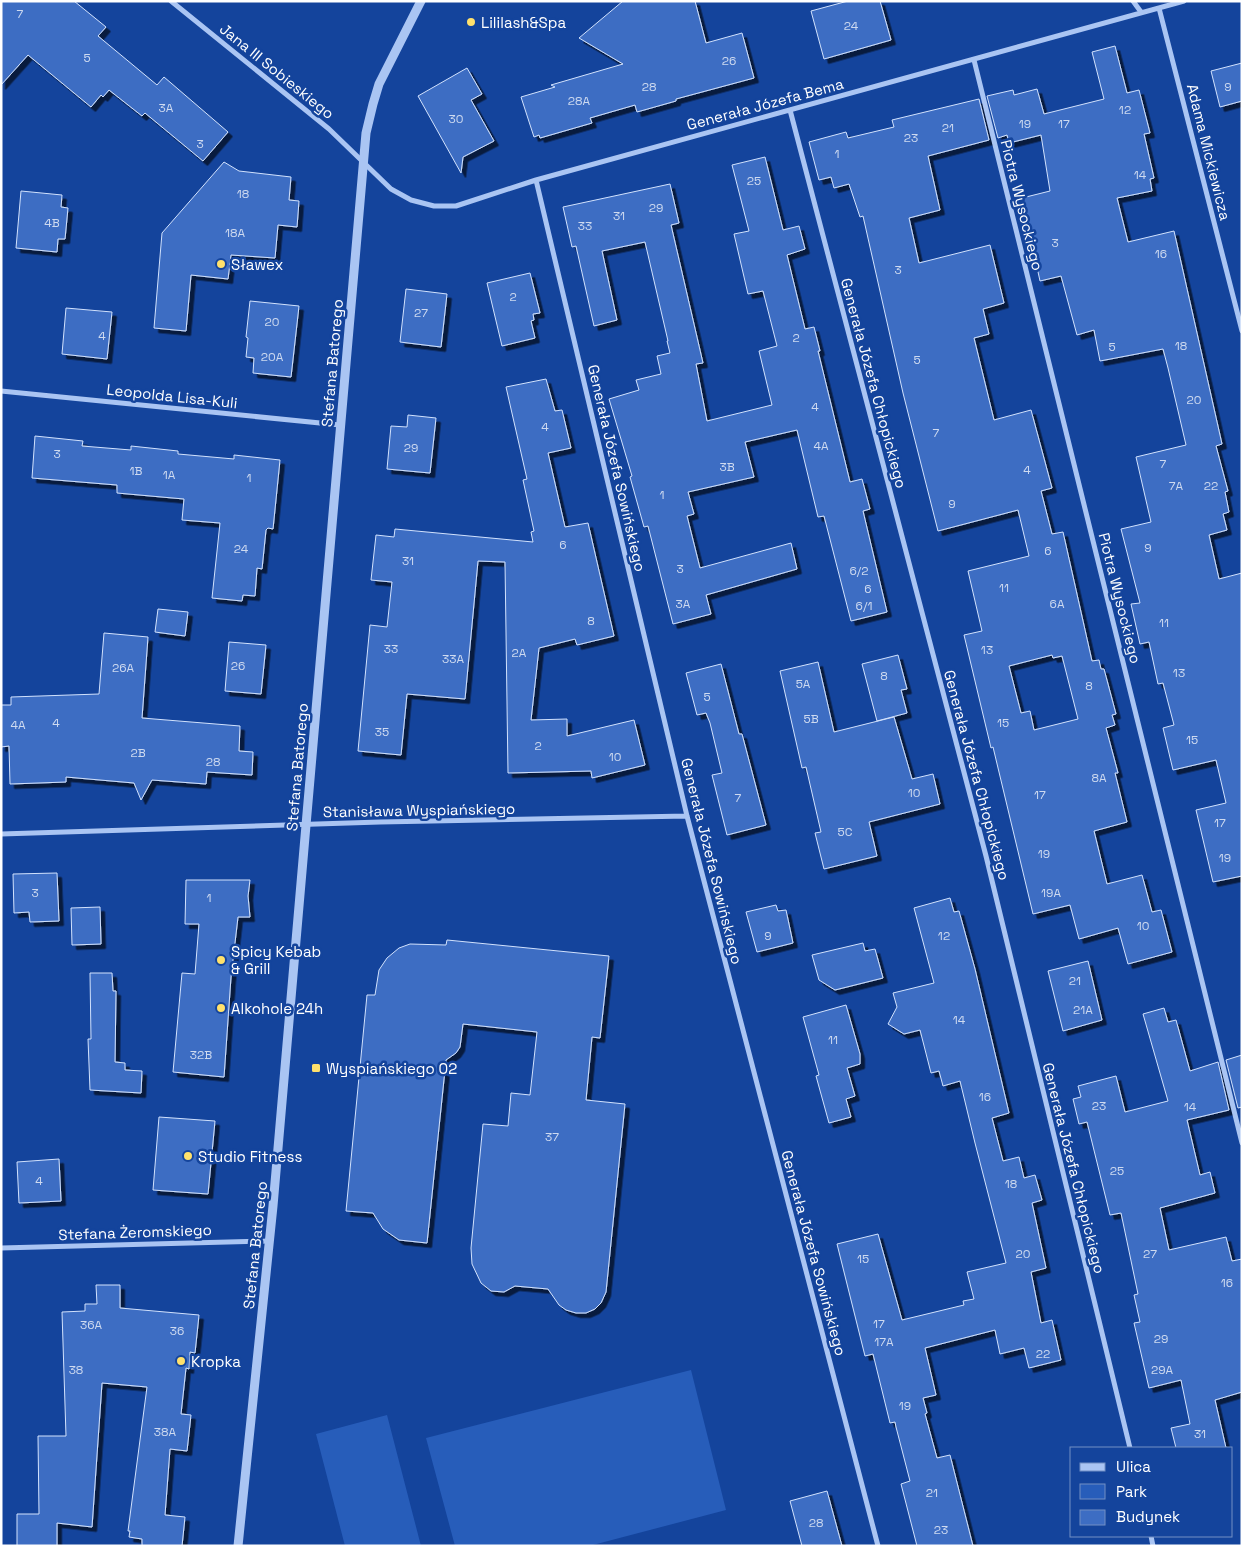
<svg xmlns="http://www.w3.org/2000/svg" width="1243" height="1547" font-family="'Space Grotesk',sans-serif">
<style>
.green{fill:#275dba}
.building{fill:#3d6dc3;stroke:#d2e2fd;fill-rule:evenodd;filter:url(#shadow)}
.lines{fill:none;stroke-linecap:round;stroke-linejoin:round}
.minor{stroke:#aac5f3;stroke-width:5}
.tertiary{stroke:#aac5f3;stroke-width:9}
.poi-dot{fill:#ffe16c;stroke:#14449c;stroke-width:2}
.labels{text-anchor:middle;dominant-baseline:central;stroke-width:5;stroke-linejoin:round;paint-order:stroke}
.number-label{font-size:12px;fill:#cedaf0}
.poi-label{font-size:15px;fill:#fff;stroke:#14449c;text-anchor:start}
.street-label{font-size:15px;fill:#fff;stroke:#14449c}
</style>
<defs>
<filter id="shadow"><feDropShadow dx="4.5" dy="4.5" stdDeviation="0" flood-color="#0009"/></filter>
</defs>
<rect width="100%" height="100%" fill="#14449c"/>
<path class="green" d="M691,1370L726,1510L589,1546H455L426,1438Z
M387,1415L421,1546H345L316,1434Z"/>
<path class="building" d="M1,1H74L106,27L98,36L157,85L164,77L228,132L203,161L145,113L142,116L109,90L103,97L101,95L91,107L28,55L1,85Z
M623,1H695L706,43L742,33L754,78L676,99V101L637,112L635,105L590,118L592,123L540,138L539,135L534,137L521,97L555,87L551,85L623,64L579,38Z
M848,1H880L891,40L824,59L811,11Z
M1115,46L1127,93L1139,90L1150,133L1144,134L1154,178L1150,179L1152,191L1117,198L1128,242L1174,231L1222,444L1216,446L1228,491L1225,492L1229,512L1223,514L1227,530L1209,535L1219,579L1242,573V876L1213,882L1196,810L1226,803L1216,760L1173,770L1163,728L1174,725L1163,683L1158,684L1149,642L1140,644L1131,604L1140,603L1121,529L1151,522L1136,457L1186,445L1168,368L1163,349L1100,361L1094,330L1077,335L1061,276L1040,281L1022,198L1050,191L1041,135L1009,143L1007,135L998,138L987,96L1013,90L1014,95L1037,89L1044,114L1104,99L1092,52Z
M1242,63V101L1220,107L1211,71Z
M467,68L482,94L471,100L494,141L463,157L461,173L418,96Z
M979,99L989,140L928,156L940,210L909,218L919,263L990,245L1004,303L983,309L989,334L974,338L994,420L1031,410L1052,488L1041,491L1052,534L1063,532L1092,661L1099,660L1101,669H1104L1116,714L1112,715L1115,725L1106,728L1118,773H1115L1127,822L1094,831L1107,884L1142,875L1152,912L1161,910L1172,952L1128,964L1118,928L1079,939L1070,905L1033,914L993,747L991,748L964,635L982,631L968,571L1029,556L1018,510L938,531L903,393L863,216L860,217L849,184L834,188L831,177L819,180L809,142L846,132L848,138L894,127L892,120ZM1052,655L1053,658L1062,656L1078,719L1034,730L1030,711L1021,713L1009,666Z
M765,157L783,230L799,226L805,249L787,255L805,329L814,327L820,351H818L850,482L862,479L870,509L863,511L887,612L851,621L824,516L818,517L797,430L745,442L754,477L688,492L694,514L687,516L700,568L791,543L797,569L706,595L711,614L673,624L648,526L644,527L630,477L632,476L609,399L639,390L636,380L661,374L657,356L670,353L667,341H668L645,242L602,251L617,320L594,326L576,246L572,247L563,207L670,184L679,223L671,225L703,363L696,364L707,421L772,405L759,351L777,346L763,291L748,294L734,234L749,231L732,165Z
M224,162L239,171L291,177L289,200L299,201L297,227L278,225L275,258L231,255L228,279L191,275L186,331L154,328L162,233Z
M21,191L62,195L61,207L68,208L65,239H58L57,252L16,248Z
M530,273L540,313L533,314L534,320L531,321L535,338L502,346L487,283Z
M406,289L447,294L441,347L400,342Z
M250,301L299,306L291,377L253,373L254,358L246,357L248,338L246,337Z
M66,308L112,312L107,359L62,354Z
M546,379L555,411L562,410L571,448L548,453L565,527L588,523L614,636L577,645L575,639L539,648L531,720L567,719V736L634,720L645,765L592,778L591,771L508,773L505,562L478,561L465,699L407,694L401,755L358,751L370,625L387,627L392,582L371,580L376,535L394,537L395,529L533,542L531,532L534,531L523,480L527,479L506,387Z
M408,415L436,418L430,473L387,469L391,426L407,427Z
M35,436L83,441L82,446L131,450V446L178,451V454L234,459V455L280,460L273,529L268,528L266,530L262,569L257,568L255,596L243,595L242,601L212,598L220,523L182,520L184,499L117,493V485L32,478Z
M158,609L188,612L185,636L155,632Z
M104,633L148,637L142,718L240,726L239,751L253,752L252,775L207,772L206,784L152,780L141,800L134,783L66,777V782L10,784L9,746L1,747V705H11V697L99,694Z
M229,642L266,645L261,694L225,691Z
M898,655L907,689L901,690L907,713L877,721L862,664Z
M818,662L834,732L894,717L912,779L933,774L940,804L869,822L877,856L824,869L815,833L821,832L806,767L802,768L780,671Z
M721,664L739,734H742L766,825L727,835L712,775L722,773L710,723L706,713L697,715L686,673Z
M57,873L59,921L30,922L29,912L14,913L13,874Z
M186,880H250L248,896L250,917H238L231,977L224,1077L173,1072L182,973L195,974L199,924H185Z
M950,898L954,912L959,911L975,969L1009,1113L992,1118L1003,1161L1019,1157L1024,1178L1035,1175L1042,1200L1032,1203L1046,1268L1031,1272L1041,1323L1052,1320L1061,1360L1029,1368L1024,1348L1000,1354L995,1330L925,1348L936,1395L923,1398L927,1413L925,1414L937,1458L950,1455L973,1546H917L901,1484L910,1481L896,1427L895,1422L890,1423L873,1354L865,1356L837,1244L878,1234L902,1320L964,1305L963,1301L974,1299L967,1272L1006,1263L975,1143L960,1081L943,1086L939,1071L931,1073L920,1030L904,1034L888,1024L897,1007L893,993L934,983L914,908Z
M776,905L778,911L786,910L793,943L757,952L746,912Z
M100,907L101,944L72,945L71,908Z
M447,940L609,956L600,1038L592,1037L586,1100L625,1104L606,1292L601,1303L595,1309L586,1313H576L566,1310L559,1305L548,1289L515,1286L504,1292L491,1291L481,1283L472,1264L471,1248L483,1124L508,1126L511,1093L530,1095L537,1032L463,1024L460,1047L456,1053L446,1060L427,1243L399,1240L383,1229L373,1213L346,1211L367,995H375L379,970L387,958L399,948L410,944L446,945Z
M863,943L865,951L875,949L883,978L835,990L819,980L812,955Z
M1088,961L1102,1020L1063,1031L1048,971Z
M90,973H112L113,991H116L115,1062L125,1063V1070L142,1071L141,1093L90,1090L88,1039H91Z
M846,1005L860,1054V1064L847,1068L855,1096L846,1099L851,1117L829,1123L816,1076L819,1075L803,1017Z
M1164,1008L1168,1022L1176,1020L1190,1071L1218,1062L1229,1110L1187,1120L1200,1175L1210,1172L1215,1193L1160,1208L1169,1250L1226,1237L1232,1261L1242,1259V1392L1215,1400L1226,1448H1176L1171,1428L1190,1424L1181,1380L1149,1388L1134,1323L1140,1322L1134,1295L1138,1294L1121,1213L1110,1215L1087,1122L1079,1124L1073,1099L1081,1097L1078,1086L1116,1076L1125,1112L1168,1101L1143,1014Z
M1242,1055V1107L1238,1108L1226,1060Z
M159,1117L215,1121L208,1194L153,1190Z
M59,1159L61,1201L19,1203L17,1162Z
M96,1285H120V1308L199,1315L195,1353L190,1352L189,1369L186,1368L181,1414L191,1415L187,1451L170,1449L165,1515L185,1517L182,1546H142V1539L129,1537L130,1531H128L147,1387L102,1383L92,1527L57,1523V1546H17V1514H39L38,1436H66L62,1312L85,1311V1304H97Z
M827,1491L842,1546H802L790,1501Z"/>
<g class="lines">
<path class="minor" d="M171,1L329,129L391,189L411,200L434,206H456L536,180L1184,1
M1133,1L1141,12
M1159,8L1242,331
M974,60L1242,1143
M790,110L986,856L1130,1448
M536,180L687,816L878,1546
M1,391L340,425
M1,834L380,822L687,816
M1,1248L269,1241
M1151,1536L1153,1546"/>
<path class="tertiary" d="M238,1546L273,1206L366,133L373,104L379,84L421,1"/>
</g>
<g class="poi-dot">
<circle cx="471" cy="22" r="5"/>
<circle cx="221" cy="264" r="5"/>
<circle cx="221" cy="960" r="5"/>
<circle cx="221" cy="1008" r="5"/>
<rect x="311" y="1063" width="10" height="10" rx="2.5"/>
<circle cx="188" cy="1156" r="5"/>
<circle cx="181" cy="1361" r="5"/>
</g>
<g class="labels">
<g class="number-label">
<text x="20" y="14">7</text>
<text x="851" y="26">24</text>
<text x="87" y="58">5</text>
<text x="729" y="61">26</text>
<text x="649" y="87">28</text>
<text x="1228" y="87">9</text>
<text x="579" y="101">28A</text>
<text x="166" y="108">3A</text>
<text x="1125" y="110">12</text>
<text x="456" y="119">30</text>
<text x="1025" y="124">19</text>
<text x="1064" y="124">17</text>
<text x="948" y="128">21</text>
<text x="911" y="138">23</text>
<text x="200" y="144">3</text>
<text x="837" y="154">1</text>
<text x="1140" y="175">14</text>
<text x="754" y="181">25</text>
<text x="243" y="194">18</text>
<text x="656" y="208">29</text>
<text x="619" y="216">31</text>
<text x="52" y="223">4B</text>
<text x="585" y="226">33</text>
<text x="235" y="233">18A</text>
<text x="1055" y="243">3</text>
<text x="1161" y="254">16</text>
<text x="898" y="270">3</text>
<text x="513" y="297">2</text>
<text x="421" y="313">27</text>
<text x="272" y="322">20</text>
<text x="102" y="336">4</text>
<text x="796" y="338">2</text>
<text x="1181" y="346">18</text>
<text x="1112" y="347">5</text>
<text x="272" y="357">20A</text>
<text x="917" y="360">5</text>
<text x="1194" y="400">20</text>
<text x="815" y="407">4</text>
<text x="545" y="427">4</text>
<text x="936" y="433">7</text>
<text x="821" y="446">4A</text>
<text x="411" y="448">29</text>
<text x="57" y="454">3</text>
<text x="1163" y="464">7</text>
<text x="727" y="467">3B</text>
<text x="1027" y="470">4</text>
<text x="136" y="471">1B</text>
<text x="169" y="475">1A</text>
<text x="249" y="478">1</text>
<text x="1176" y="486">7A</text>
<text x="1211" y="486">22</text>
<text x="662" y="495">1</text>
<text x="952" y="504">9</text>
<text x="563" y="545">6</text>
<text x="1148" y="548">9</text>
<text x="241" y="549">24</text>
<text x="1048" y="551">6</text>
<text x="408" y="561">31</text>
<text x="680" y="569">3</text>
<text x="859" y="571">6/2</text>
<text x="1004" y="588">11</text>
<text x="868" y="589">6</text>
<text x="683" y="604">3A</text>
<text x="1057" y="604">6A</text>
<text x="864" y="606">6/1</text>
<text x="591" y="621">8</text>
<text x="1164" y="623">11</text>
<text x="391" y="649">33</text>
<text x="987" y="650">13</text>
<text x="519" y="653">2A</text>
<text x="453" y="659">33A</text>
<text x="238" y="666">26</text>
<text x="123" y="668">26A</text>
<text x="1179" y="673">13</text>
<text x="884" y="676">8</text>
<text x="803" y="684">5A</text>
<text x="1089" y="686">8</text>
<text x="707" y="697">5</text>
<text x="811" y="719">5B</text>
<text x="56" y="723">4</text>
<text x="1003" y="723">15</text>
<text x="18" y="725">4A</text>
<text x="382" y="732">35</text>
<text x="1192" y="740">15</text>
<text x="538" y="746">2</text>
<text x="138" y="753">2B</text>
<text x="615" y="757">10</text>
<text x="213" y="762">28</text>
<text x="1099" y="778">8A</text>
<text x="914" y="793">10</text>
<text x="1040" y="795">17</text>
<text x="738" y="798">7</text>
<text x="1220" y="823">17</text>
<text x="845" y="832">5C</text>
<text x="1044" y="854">19</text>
<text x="1225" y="858">19</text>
<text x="35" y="893">3</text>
<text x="1051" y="893">19A</text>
<text x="209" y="898">1</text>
<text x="1143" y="926">10</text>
<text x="768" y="936">9</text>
<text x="944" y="936">12</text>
<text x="1075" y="981">21</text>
<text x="1083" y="1010">21A</text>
<text x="959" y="1020">14</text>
<text x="833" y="1040">11</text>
<text x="201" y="1055">32B</text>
<text x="985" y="1097">16</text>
<text x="1099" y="1106">23</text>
<text x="1190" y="1107">14</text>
<text x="552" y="1137">37</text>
<text x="1117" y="1171">25</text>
<text x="39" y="1181">4</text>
<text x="1011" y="1184">18</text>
<text x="1023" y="1254">20</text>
<text x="1150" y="1254">27</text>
<text x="863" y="1259">15</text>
<text x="1227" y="1283">16</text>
<text x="879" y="1324">17</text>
<text x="91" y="1325">36A</text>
<text x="177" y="1331">36</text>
<text x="1161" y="1339">29</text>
<text x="884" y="1342">17A</text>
<text x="1043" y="1354">22</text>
<text x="76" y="1370">38</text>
<text x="1162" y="1370">29A</text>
<text x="905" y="1406">19</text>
<text x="165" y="1432">38A</text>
<text x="1200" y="1434">31</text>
<text x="932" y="1493">21</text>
<text x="816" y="1523">28</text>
<text x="941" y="1530">23</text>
</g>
<g class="poi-label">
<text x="481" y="22">Lililash&amp;Spa</text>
<text x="231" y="264">Sławex</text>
<text x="231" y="951">Spicy Kebab<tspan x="231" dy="17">&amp; Grill</tspan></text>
<text x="231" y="1008">Alkohole 24h</text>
<text x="326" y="1068">Wyspiańskiego 02</text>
<text x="198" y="1156">Studio Fitness</text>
<text x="191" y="1361">Kropka</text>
</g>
<g class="street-label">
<text transform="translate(277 71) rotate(39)">Jana III Sobieskiego</text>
<text transform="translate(765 104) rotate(-15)">Generała Józefa Bema</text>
<text transform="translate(1209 152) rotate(76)">Adama Mickiewicza</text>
<text transform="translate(1022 205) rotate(76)">Piotra Wysockiego</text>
<text transform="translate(332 363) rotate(-85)">Stefana Batorego</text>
<text transform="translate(874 383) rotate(75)">Generała Józefa Chłopickiego</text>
<text transform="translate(172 396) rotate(6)">Leopolda Lisa-Kuli</text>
<text transform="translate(617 468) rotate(77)">Generała Józefa Sowińskiego</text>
<text transform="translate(1120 598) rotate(76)">Piotra Wysockiego</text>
<text transform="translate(297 767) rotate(-85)">Stefana Batorego</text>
<text transform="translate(977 775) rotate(75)">Generała Józefa Chłopickiego</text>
<text transform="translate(419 810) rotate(-1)">Stanisława Wyspiańskiego</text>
<text transform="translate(712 861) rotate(76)">Generała Józefa Sowińskiego</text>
<text transform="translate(1074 1168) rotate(76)">Generała Józefa Chłopickiego</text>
<text transform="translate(135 1232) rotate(-2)">Stefana Żeromskiego</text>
<text transform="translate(255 1245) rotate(-84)">Stefana Batorego</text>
<text transform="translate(814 1253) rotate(75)">Generała Józefa Sowińskiego</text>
</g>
</g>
<rect width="1243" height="1547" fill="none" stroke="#ffffff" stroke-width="5"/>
<rect x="1070" y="1447" width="162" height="90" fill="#14449c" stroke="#728fc4"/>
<rect x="1080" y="1463" width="25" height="8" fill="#aac5f3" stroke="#728fc4"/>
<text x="1116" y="1472" font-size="15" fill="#ffffff">Ulica</text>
<rect x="1080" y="1484" width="25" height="15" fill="#275dba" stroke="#728fc4"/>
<text x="1116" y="1497" font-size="15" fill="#ffffff">Park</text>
<rect x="1080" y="1510" width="25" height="15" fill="#3d6dc3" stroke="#728fc4"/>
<text x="1116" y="1522" font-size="15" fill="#ffffff">Budynek</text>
</svg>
